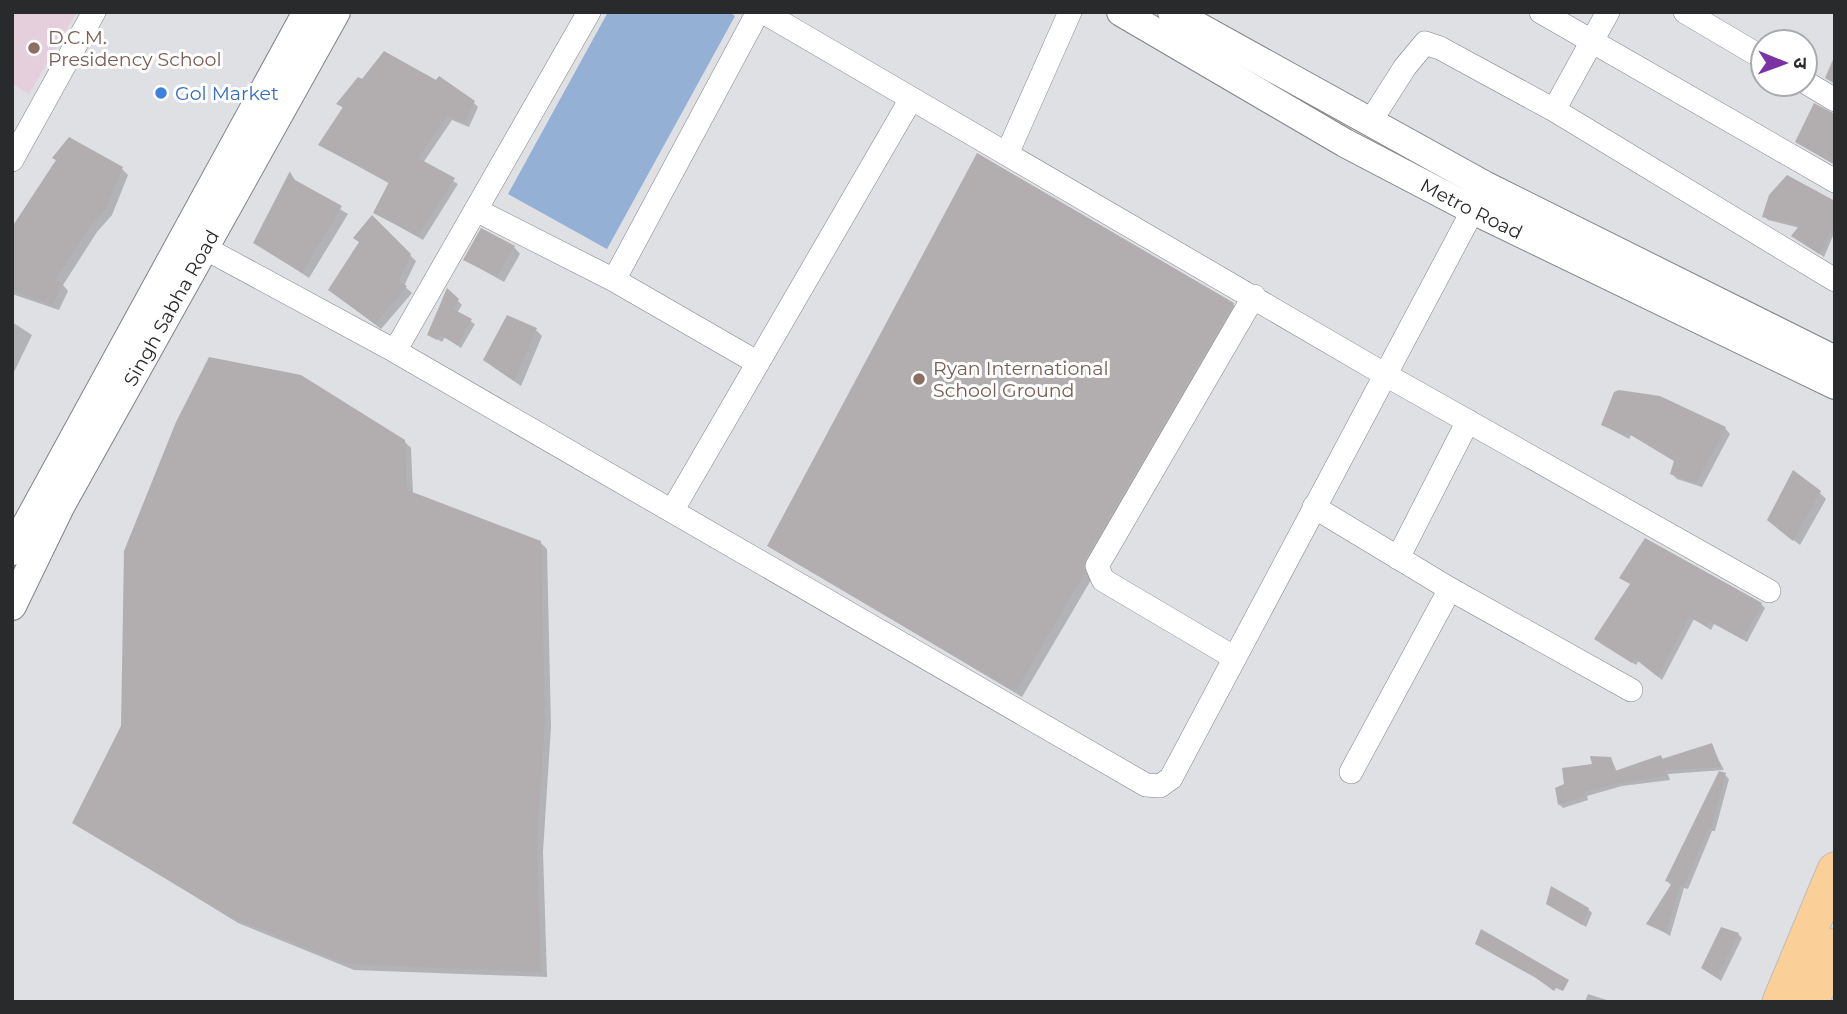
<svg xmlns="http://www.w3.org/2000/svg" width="1847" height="1014" font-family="Montserrat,'Noto Sans Devanagari',sans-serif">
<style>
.education{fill:#e5cfdc}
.green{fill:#94b0d5}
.shadow{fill:#0003}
.building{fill:#b2aeb0}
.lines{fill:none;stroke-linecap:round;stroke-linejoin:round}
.minor-casing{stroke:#818386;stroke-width:24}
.tertiary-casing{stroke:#818386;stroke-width:30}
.primary-casing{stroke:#bbb;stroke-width:37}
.minor{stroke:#fff;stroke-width:23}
.tertiary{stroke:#fff;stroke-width:28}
.primary{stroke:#fad098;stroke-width:35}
.education-dot{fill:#8d6e63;stroke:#fff;stroke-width:2.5}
.shop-dot{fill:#3f7fe0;stroke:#fff;stroke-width:2.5}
.labels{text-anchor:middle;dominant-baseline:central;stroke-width:6;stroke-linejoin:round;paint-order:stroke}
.education-label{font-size:19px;fill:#785e54;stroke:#fff;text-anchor:start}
.shop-label{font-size:19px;fill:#366cbe;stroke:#fff;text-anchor:start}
.street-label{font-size:19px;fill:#292a2c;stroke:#fff}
</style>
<rect width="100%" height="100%" fill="#dee0e4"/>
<path class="education" d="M12,12H77L29,94L12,84Z"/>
<path class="green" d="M608,12H729L735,16L607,249L508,194Z"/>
<path class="shadow" d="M474,103L478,107L469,127L452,120L423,163L458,184L423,240L375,213L390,184L320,145L344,109L339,104Z
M54,158L122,169L128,175L112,215L97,232L63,285L68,291L59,310L12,294V251L57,161Z
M291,174L297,183L348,214L309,278L255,242Z
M1835,203V231L1824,257L1793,236L1800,228L1768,220L1764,216Z
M372,218L416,261L404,286L412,293L381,329L330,290L361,243Z
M514,247L520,254L504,282L465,260Z
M448,291L462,305L457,313L475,324L461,348L445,337L442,342L429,334Z
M1233,304L1239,311L1091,566V580L1022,697L769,546Z
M12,322L32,335L12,376Z
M536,330L542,336L521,386L492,366Z
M1603,425L1725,428L1730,434L1702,487L1677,479L1672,474L1676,462L1631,435L1629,439Z
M404,441L411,448L413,494L540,542L547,549L551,727L543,852L547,977L354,970L238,923L74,822Z
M1820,493L1826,499L1800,545L1776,526Z
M1631,585L1761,604L1765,608L1747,642L1714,624L1711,630L1694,619L1662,680L1639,660L1636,665L1600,643Z
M1711,745L1724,770L1668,774L1670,780L1622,786L1587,796L1588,800L1563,808L1559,804L1594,766L1611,758L1617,772L1661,757L1665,761Z
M1725,775L1729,779L1715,831H1712L1688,889L1684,888L1670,936L1649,923L1672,886L1667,881Z
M1548,904L1588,909L1592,913L1586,927Z
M1738,934L1742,938L1721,981L1708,971Z
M1588,994L1610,1001V1002H1585Z"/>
<path class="building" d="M384,51L436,80L439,76L475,101L464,123L447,116L418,158L455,178L418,236L373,213L389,182L318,145L343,107L336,104L358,77L362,79Z
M1835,55V84L1825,78Z
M1814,103L1835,114V165L1795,142Z
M69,137L123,167L106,209L91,225L55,280L63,283L53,305L12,290V227L56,160L52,158Z
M977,153L1234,303L1085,559V573L1015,692L767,546Z
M290,171L294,182L295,180L342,206L302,273L253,243Z
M1787,175L1835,201V225L1819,254L1791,236L1799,226L1762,217L1769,195Z
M372,215L411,254L399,281L407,286L375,324L328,290L359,242L353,238Z
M481,228L515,246L497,277L463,260Z
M447,288L459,299L453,309L472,319L457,345L440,335L437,340L427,335Z
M507,315L537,328L514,381L483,360Z
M209,357L301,375L405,440L407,490L541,541L545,719L537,844L541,972L346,964L230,917L72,823L121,726L124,551L176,422Z
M1619,390L1660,396L1726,427L1696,483L1670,474L1674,461L1626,432L1624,435L1601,425L1614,392Z
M1793,470L1821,491L1793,541L1767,520Z
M1645,538L1762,603L1743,639L1710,621L1707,627L1689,617L1658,677L1634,658L1632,663L1594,639L1630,584L1619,578Z
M1712,743L1721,767L1665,770L1667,776L1618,783L1584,792L1585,796L1558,805L1555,788L1564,784L1562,768L1592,764L1590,756L1611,757L1615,771L1661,755L1662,759Z
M1719,771L1726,773L1711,828H1708L1684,886L1680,885L1666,933L1646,924L1672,883L1665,881Z
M1551,886L1589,908L1582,925L1546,904Z
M1721,927L1739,933L1717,978L1701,968Z
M1481,929L1569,980L1563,991L1556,988L1554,991L1536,978L1475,944Z"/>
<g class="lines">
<g class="minor-casing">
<path id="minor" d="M763,12L1384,374L1769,591
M1541,12L1835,181
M1608,12L1554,110L1835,280
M1685,12L1763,58
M1805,82L1835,100
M1370,122L1405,67L1425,43L1440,48L1554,110
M1007,154L1070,12
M12,160L94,12
M476,210L614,280L758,363
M190,240L395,351L1146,785L1160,786L1171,778L1481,195
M614,280L758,12
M395,351L589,12
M1314,507L1450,589L1631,690
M672,511L911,99
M1398,558L1468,421
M1235,658L1103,580L1097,566L1254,296
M1351,772L1450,589"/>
</g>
<g class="tertiary-casing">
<g id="tertiary">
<path id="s1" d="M1121,12L1345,143L1473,210L1835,385"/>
<path d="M1172,12L1486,186L1835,360"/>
<path d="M12,551L307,12"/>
<path id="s2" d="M12,606L61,505L336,12"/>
</g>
</g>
<g class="primary-casing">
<path id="primary" d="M1780,1002L1835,870
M1811,1002L1835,946"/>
</g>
<use href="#minor" class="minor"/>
<use href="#tertiary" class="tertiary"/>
<use href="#primary" class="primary"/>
</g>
<g class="education-dot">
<circle cx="34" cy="48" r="7"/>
<circle cx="919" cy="379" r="7"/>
</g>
<circle class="shop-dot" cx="161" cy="93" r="7"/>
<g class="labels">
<g class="education-label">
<text x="48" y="37">D.C.M.<tspan x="48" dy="22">Presidency School</tspan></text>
<text x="933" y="368">Ryan International<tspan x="933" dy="22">School Ground</tspan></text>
</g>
<g class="shop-label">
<text x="175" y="93">Gol Market</text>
</g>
<g class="street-label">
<text stroke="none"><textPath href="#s1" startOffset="402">Metro Road</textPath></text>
<text stroke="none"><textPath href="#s2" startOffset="338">Singh Sabha Road</textPath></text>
</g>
</g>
<rect width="1847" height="1014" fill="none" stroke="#292a2c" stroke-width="28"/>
<g transform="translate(1784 63) rotate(91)"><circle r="33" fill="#ffffff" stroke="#a9aaab" stroke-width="2"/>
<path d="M0-5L12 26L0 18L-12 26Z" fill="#7b32a5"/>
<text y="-10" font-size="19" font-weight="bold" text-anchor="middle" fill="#292a2c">उ</text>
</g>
</svg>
